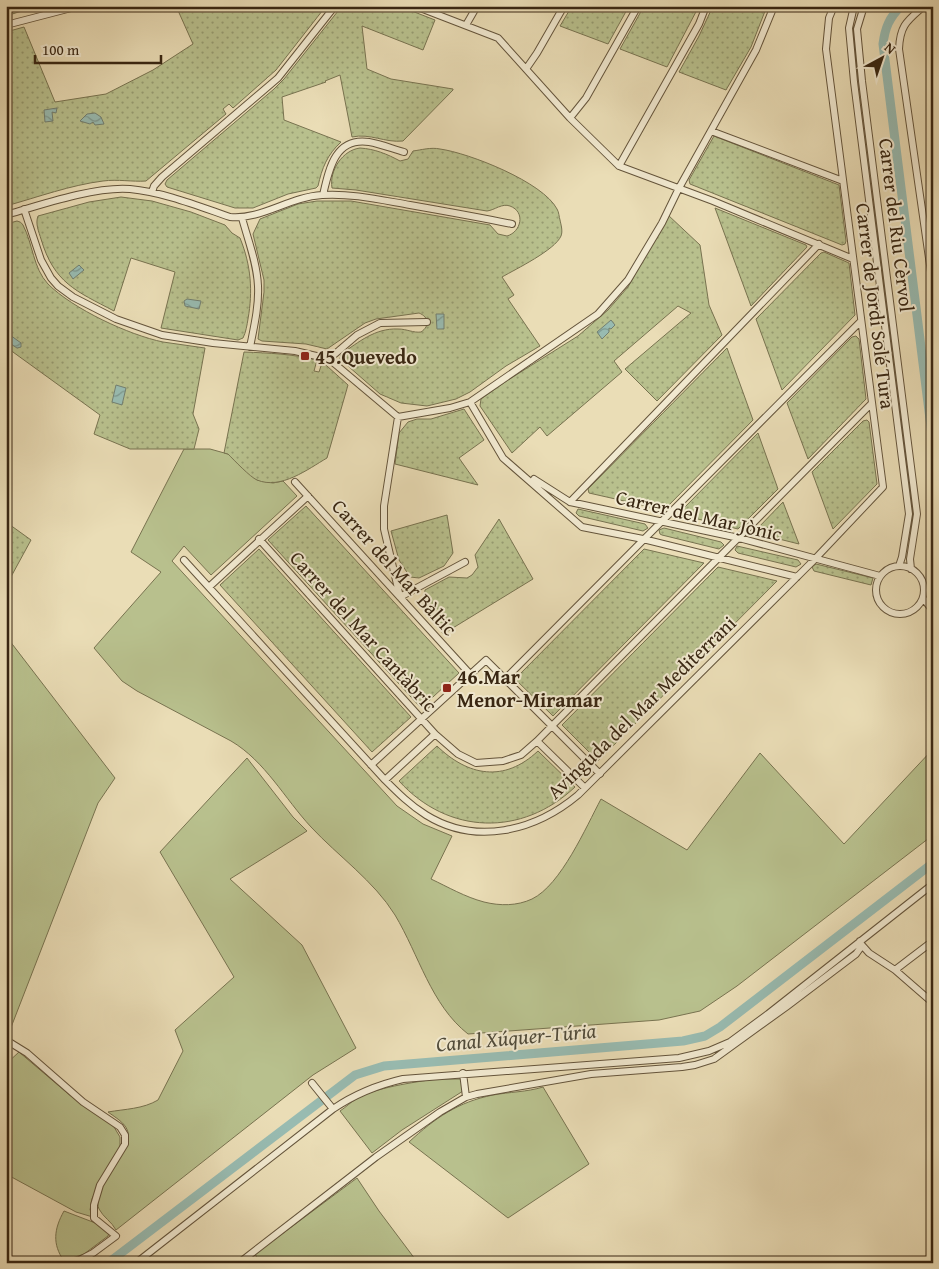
<svg xmlns="http://www.w3.org/2000/svg" width="939" height="1269" font-family="'Gentium Book Plus',serif">
<style>
.green{fill:#b8c08d;stroke:#787350}
.garden{fill:url(#garden-dots);stroke:#787350}
.water{fill:url(#water-waves);stroke:#727f71}
.lines{fill:none;stroke-linecap:round;stroke-linejoin:round}
.canal{stroke:#98bbb1;stroke-width:9}
.street-casing{stroke:#64543b;stroke-width:8}
.street{stroke:#f1e9d0;stroke-width:6}
.poi-dot{fill:#8f2418;stroke:#f1e9d0;stroke-width:2}
.labels{text-anchor:middle;dominant-baseline:central;stroke-width:4;stroke-linejoin:round;paint-order:stroke}
.street-label{font-size:20px;fill:#382612;stroke:#f1e9d0}
.poi-label{font-size:20px;font-weight:bold;fill:#382612;stroke:#f1e9d0;text-anchor:start}
.water-label{font-size:21px;font-style:italic;fill:#504b3a;stroke:#f1e9d0}
</style>
<defs>
<pattern id="garden-dots" width="8" height="8" patternUnits="userSpaceOnUse" patternTransform="scale(1.25)"><rect width="8" height="8" fill="#b8c08d"/><path d="M2 2h.1M6 6h.1" fill="none" stroke="#979c72" stroke-width="1.8" stroke-linecap="round"/></pattern>
<pattern id="water-waves" width="16" height="10" patternUnits="userSpaceOnUse" patternTransform="scale(1.25)"><rect width="16" height="10" fill="#98bbb1"/><path d="M0 5q4-4 8 0t8 0" fill="none" stroke="#7d988f"/></pattern>
</defs>
<rect width="100%" height="100%" fill="#eaddb6"/>
<filter id="stains"><feTurbulence type="fractalNoise" baseFrequency=".004" numOctaves="4"/><feColorMatrix values="0 0 0 0 .2 0 0 0 0 .09 0 0 0 0 .02 0 0 0 .5 -.17"/></filter>
<radialGradient id="worn" r=".72"><stop offset=".6" stop-color="#630" stop-opacity="0"/><stop offset="1" stop-color="#630" stop-opacity=".3"/></radialGradient>
<path class="green" d="M184,449H210L228,454L257,480L273,483L283,481L297,496L211,575L184,546L172,561L397,806L423,824L452,836L431,879C448,887 465,897 484,902C500,906 517,906 532,899C561,885 586,827 601,799L687,850L760,753L844,844L933,749V835L737,986L700,1011L659,1020L468,1034C431,1005 419,955 395,915C374,881 338,856 311,827C285,799 265,761 231,741L137,691L122,681L94,648L161,572L131,552Z
M6,636L115,778L98,803L10,1030L6,1028Z
M247,758L293,817L307,831L230,879L302,945L356,1048L313,1075L116,1230C112,1222 103,1217 99,1209C92,1196 120,1154 128,1141C131,1126 119,1120 108,1112C125,1109 143,1109 158,1100L183,1051L175,1030L234,977L160,852Z
M19,1052L72,1097L107,1121L114,1127L120,1137V1148L96,1190L92,1199L90,1210L96,1218L76,1212L6,1174V1064Z
M436,1079H461L463,1091L402,1130L372,1153L340,1111C346,1107 351,1102 356,1099C373,1088 415,1082 436,1079Z
M543,1087L589,1164L508,1218L409,1142C435,1118 458,1102 493,1095C509,1092 527,1092 543,1087Z
M357,1178L379,1211L418,1263H260L255,1254Z
M64,1211L98,1224L109,1233L108,1236L84,1254L64,1261C52,1244 54,1229 64,1211Z"/>
<path class="garden" d="M6,6H31V8L6,16Z
M176,6H326L276,70L233,108L229,104L223,109L226,114L146,181C132,182 118,179 103,181C71,185 38,197 6,206V32L24,27L55,102L106,94L153,70L193,44Z
M342,6H399L435,20L423,50L362,26L367,69L391,79L453,89V90L403,141C385,143 370,133 352,137L340,75L325,81L326,82L282,97L284,120L341,142C327,155 322,168 318,186L316,188L288,194L253,208H235L167,187L165,184L167,180L274,89L284,79Z
M572,6H629L608,44L560,26Z
M644,6H699L667,67L620,49Z
M713,6H767L751,47L726,90L679,72L699,36Z
M714,136L839,185L846,241L845,244L842,245L690,184L689,180Z
M360,148C375,149 387,154 400,161L408,159L413,151C421,150 431,147 440,149C469,153 543,182 557,209C559,212 559,217 560,220C561,225 563,231 561,236C555,250 516,269 502,277L514,295L508,299L540,346L506,366L470,392L456,399L427,406L401,403L380,394L340,359L341,354C359,342 375,328 398,329C407,329 413,333 421,332C430,326 429,317 419,313L376,319L365,323L327,349L306,344L262,341L258,339L264,292V280L253,234L260,219L298,204L317,201H351L490,225L498,234L507,236C521,232 526,212 510,206C502,203 495,210 487,211L356,190L332,188C329,170 343,150 360,148Z
M121,197L152,201L191,212L225,225L232,233L240,238C251,265 253,291 248,319C247,325 246,332 243,338L238,340L161,328L175,272L131,258L114,311C76,291 54,283 41,239C39,232 35,224 38,216L89,202Z
M715,208L806,245L807,247L751,306Z
M668,215L700,245L709,305L722,335L657,401L625,369L691,313L678,306L614,361L622,372L547,436L540,427L512,453L480,406L481,399L508,380L578,336L608,310L628,287Z
M17,221C20,222 21,222 23,225C33,244 33,268 48,284C73,309 129,335 163,342C177,344 191,346 205,348L193,414L199,429L194,449H130L94,434L100,415L6,347V224Z
M824,252L849,263L855,315L782,390L756,319L821,253Z
M856,336L859,339L866,399L808,459L787,403L852,337Z
M727,348L753,420L664,510L589,493L588,489Z
M244,352C269,353 293,354 317,360L314,371L319,372L322,363L327,366L348,385L327,458C308,469 281,490 257,480C250,477 234,460 228,454L224,453Z
M464,409L484,440L459,458L478,485L395,464L399,433L408,422L417,419H431Z
M867,420L869,422L877,484L833,529L812,472L863,421Z
M758,433L778,489L738,529L682,515L681,511Z
M783,502L799,544L759,534L757,532V529Z
M306,506L459,673L421,708L268,540Z
M578,509L645,524L648,528L643,531L579,516L576,513Z
M447,515L453,553L444,566L419,578L410,577L399,560L391,531Z
M499,519L533,579L443,634L424,600L425,590L449,577L467,578L472,575L478,567L475,555Z
M6,522L31,540L6,586Z
M664,528L721,542L724,545L719,549L662,535L660,534L659,530Z
M737,546L798,560L801,564L796,567L738,553L735,550Z
M259,549L411,717L372,752L220,585Z
M644,549L704,563L553,716L515,679Z
M816,564L873,578L871,585L814,571L812,567Z
M718,567L777,581L598,761L562,725Z
M437,746C468,776 504,783 538,751L575,787C522,837 448,835 399,781Z"/>
<path class="water" d="M57,108L56,113L52,112L53,121L45,122L44,110Z
M95,113L101,117L104,124L95,125L93,122L90,124L80,121L87,114Z
M79,265L84,270L73,279L69,273Z
M187,299L201,301L199,309L185,306L184,301Z
M436,314H444V329H437Z
M611,320L615,325L611,329L609,328V332L602,339L597,332Z
M10,335L21,343V347L17,348L6,341V336Z
M116,385L126,388L122,405L112,402Z"/>
<g class="lines">
<path class="canal" d="M901,6C889,18 885,28 883,44L933,443
M108,1263L355,1075L384,1066L683,1041L705,1036L720,1027L933,863"/>
<g class="street-casing">
<path id="street" d="M415,6L498,38L570,118L619,166L713,201L853,259
M854,6L849,28L854,82L909,514L902,557L899,566
M864,6L857,29L862,81L917,514L910,559L911,569
M924,6C907,21 900,25 899,49L933,286
M6,25L79,6
M466,25L477,6
M526,69L537,53L564,6
M570,118L586,98L638,6
M711,131L843,181
M619,166L699,24L706,6
M152,192L154,186L162,177L278,78L335,6
M323,195C329,169 335,137 369,142C381,144 393,149 404,152
M24,209L41,260L51,278L58,286L73,297L116,319L162,335L213,343L295,351L329,359L398,417L384,506V529L400,597L465,562
M6,215C40,205 96,186 130,189C163,192 198,206 230,217C261,220 289,197 322,195C351,193 381,200 410,205C444,211 478,217 512,224
M242,218C248,240 257,263 258,286C259,306 254,327 250,347
M329,359L357,335L380,323L427,322
M470,402L503,458L582,527L643,539L797,577
M398,417L450,408L470,402L598,314L628,280L662,223L679,188L756,50L774,6
M534,479L570,502L739,538L880,576
M295,482L470,674
M570,502L819,244
M259,539L435,734L458,754L476,763L503,761L521,755L537,741L872,403
M184,560L385,780C398,793 410,805 426,815C476,846 535,831 578,795L814,560L883,487L826,49L829,18L834,6
M876 590a24 24 0 1 1 48 0a24 24 0 1 1-48 0Z
M209,587L308,496
M923,598L933,611
M505,679L861,321
M537,741L585,788
M371,765L486,660L600,774
M385,780L435,734
M860,943L869,953L895,970L933,1003
M895,970L933,941
M6,1040L27,1053L83,1102L120,1127L125,1135V1144L100,1185L94,1205V1218L116,1236L93,1253L74,1263
M463,1073L466,1097
M312,1083L333,1109
M136,1263L333,1109C355,1094 377,1085 403,1079L679,1058L709,1051L730,1042L768,1014L933,884
M239,1263L376,1157L440,1112L466,1097L477,1094L591,1074L682,1067L695,1065L714,1059L786,1007L856,954L861,947L860,941"/>
</g>
<use href="#street" class="street"/>
</g>
<g class="poi-dot">
<rect x="300" y="351" width="10" height="10" rx="2.5"/>
<rect x="442" y="683" width="10" height="10" rx="2.5"/>
</g>
<g class="labels">
<g class="street-label">
<text transform="translate(897 225) rotate(83)">Carrer del Riu Cèrvol</text>
<text transform="translate(876 306) rotate(83)">Carrer de Jordi Solé Tura</text>
<text transform="translate(699 515) rotate(13)">Carrer del Mar Jònic</text>
<text transform="translate(395 567) rotate(48)">Carrer del Mar Bàltic</text>
<text transform="translate(364 631) rotate(48)">Carrer del Mar Cantàbric</text>
<text transform="translate(641 707) rotate(-44)">Avinguda del Mar Mediterrani</text>
</g>
<g class="poi-label">
<text x="315" y="356">45.Quevedo</text>
<text x="457" y="676">46.Mar<tspan x="457" dy="23">Menor-Miramar</tspan></text>
</g>
<g class="water-label">
<text transform="translate(516 1037) rotate(-5)">Canal Xúquer-Túria</text>
</g>
</g>
<rect width="939" height="1269" fill="none" stroke="#eaddb6" stroke-width="25"/>
<rect x="8" y="8" width="924" height="1254" fill="none" stroke="#382612" stroke-width="2.5"/>
<rect x="12" y="12" width="914" height="1244" fill="none" stroke="#382612"/>
<g transform="translate(882 58) rotate(40)" stroke="#f1e9d0" stroke-width="4" paint-order="stroke">
<path d="M0-4L9 19L0 12L-9 19Z" fill="#382612"/>
<text y="-8" font-size="14" font-weight="bold" text-anchor="middle" fill="#382612">N</text>
</g>
<path d="M35 55v8h126v-8" fill="none" stroke="#382612" stroke-width="2.5"/>
<text x="42" y="55" font-size="15" fill="#382612" stroke="#f1e9d0" stroke-width="4" paint-order="stroke">100 m</text>
<rect width="100%" height="100%" filter="url(#stains)"/>
<rect width="100%" height="100%" fill="url(#worn)"/>
</svg>
